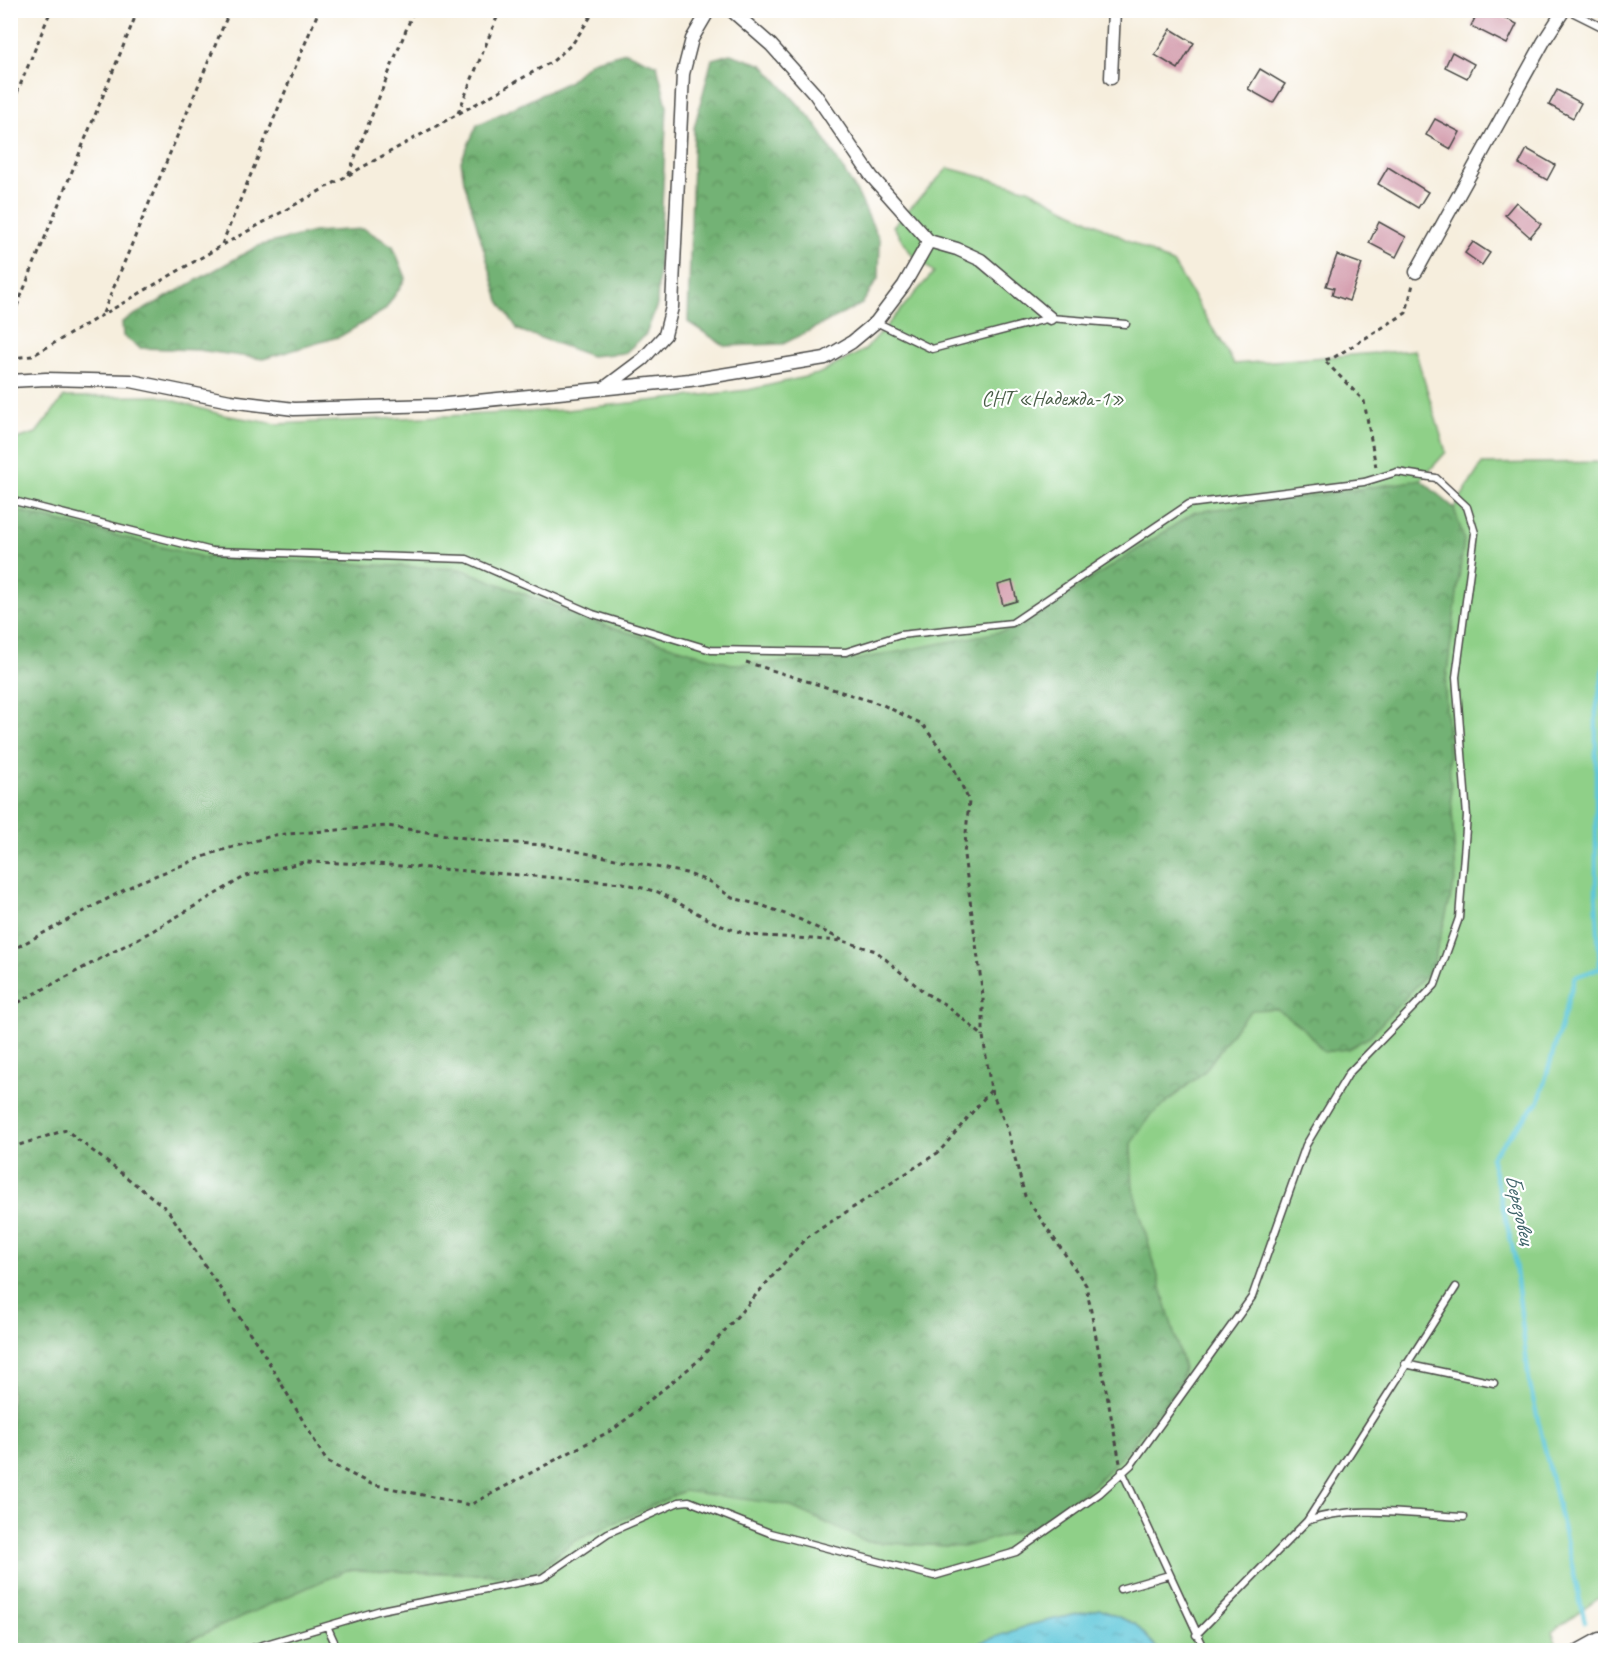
<svg xmlns="http://www.w3.org/2000/svg" width="1616" height="1661" font-family="Caveat,sans-serif">
<style>
.forest{fill:url(#forest-crowns);stroke:#4f6e50;stroke-width:1.5}
.garden{fill:#8fd088;stroke:#5d7e5a;stroke-width:1.5}
.water{fill:url(#water-ripples);stroke:#447982;stroke-width:1.5}
.lines{fill:none;stroke-linecap:round;stroke-linejoin:round}
.stream{stroke:#5ec7da;stroke-width:4.5}
.building{fill:#d49eae}
.lane-casing{stroke:#494846;stroke-width:9}
.street-casing{stroke:#494846;stroke-width:15}
.path{stroke:#494846;stroke-width:3;stroke-dasharray:4.5 4.5;stroke-linecap:butt}
.lane{stroke:#fff;stroke-width:6}
.street{stroke:#fff;stroke-width:12}
.labels{text-anchor:middle;dominant-baseline:central;stroke-width:4.5;stroke-linejoin:round;paint-order:stroke}
.park-label{font-size:21px;fill:#495d47;stroke:#fff}
.water-label{font-size:22px;font-style:italic;fill:#3d6268;stroke:#fff}
</style>
<defs>
<pattern id="forest-crowns" width="20" height="18" patternUnits="userSpaceOnUse" patternTransform="scale(1.5)"><rect width="20" height="18" fill="#73b274"/><path d="M2 6a3 3 0 1 1 6 0M12 15a3 3 0 1 1 6 0" fill="none" stroke="#5f915f"/></pattern>
<pattern id="water-ripples" width="26" height="14" patternUnits="userSpaceOnUse" patternTransform="scale(1.5)"><rect width="26" height="14" fill="#5ec7da"/><path d="M2 4q2-2 4 0t4 0M15 11q2-2 4 0t4 0" fill="none" stroke="#4ea2b1"/></pattern>
</defs>
<rect width="100%" height="100%" fill="#fff"/>
<filter id="ink" filterUnits="userSpaceOnUse"><feTurbulence type="fractalNoise" baseFrequency=".0167" numOctaves="2"/><feDisplacementMap in="SourceGraphic" scale="12" xChannelSelector="R" yChannelSelector="G"/><feConvolveMatrix kernelMatrix="1 2 1 2 8 2 1 2 1" color-interpolation-filters="sRGB"/></filter>
<filter id="wash" filterUnits="userSpaceOnUse"><feTurbulence type="fractalNoise" baseFrequency=".008" numOctaves="4" result="noise"/><feDisplacementMap in="SourceGraphic" scale="24" xChannelSelector="R" yChannelSelector="G"/><feGaussianBlur stdDeviation="1.35" result="paint"/><feColorMatrix in="noise" values="0 0 0 0 0 0 0 0 0 0 0 0 0 0 0 0 0 1.4 0 .05"/><feComposite in="paint" operator="in"/></filter>
<g filter="url(#wash)">
<rect width="100%" height="100%" fill="#f6eedd"/>
<path class="forest" d="M626,52L657,65L667,106L657,305L646,334L625,353L591,356L518,330L499,301L464,181L461,161L477,125L568,82L592,61Z
M730,54L763,65L815,123L858,194L880,241L879,277L862,304L783,344L725,346L688,322L694,128L712,59Z
M364,229L393,246L406,278L385,310L341,336L263,359L198,350L140,348L123,336L122,322L258,246L314,232Z
M1421,480L1454,508L1464,539L1445,689L1456,877L1432,969L1368,1038L1348,1049L1324,1052L1305,1030L1236,1027L1205,1071L1149,1117L1131,1144L1133,1188L1184,1368L1180,1384L1130,1447L1091,1488L1032,1529L963,1547L868,1542L787,1505L573,1542L531,1576L347,1570L188,1641L179,1650H11L10,509L202,557L461,569L598,623L731,664L1014,629L1195,512Z"/>
<path class="garden" d="M948,168L1028,189L1174,264L1234,364L1415,350L1446,452L1421,480L1195,512L1014,629L856,660L731,664L598,623L461,569L202,557L11,509L10,441L36,433L64,397L159,396L223,415L277,424L566,410L748,390L818,374L865,350L934,272L912,255L893,226Z
M1605,462L1606,1593L1552,1632L1559,1650H1159L1135,1624L1099,1609L1029,1625L976,1644L972,1650H179L188,1641L347,1570L531,1576L573,1542L684,1491L787,1505L868,1542L963,1547L1032,1528L1091,1488L1130,1447L1180,1384L1184,1368L1133,1188L1131,1144L1149,1117L1205,1071L1236,1027L1252,1010L1277,1009L1305,1030L1324,1052L1348,1049L1368,1038L1432,969L1456,877L1445,689L1464,539L1454,508L1482,464Z"/>
<path class="water" d="M1099,1609L1135,1624L1159,1650H972L976,1644L1029,1625Z"/>
<g class="lines">
<path class="stream" d="M1585,1622L1529,1381L1514,1254L1491,1157L1539,1101L1575,977L1600,968L1596,895V712L1606,658"/>
</g>
<g id="blocks">
<path class="building" d="M1479,10H1489L1517,24L1507,44L1471,26Z
M1171,29L1194,43L1178,69L1155,55Z
M1452,52L1474,64L1467,78L1445,67Z
M1260,69L1285,84L1273,103L1248,89Z
M1557,90L1581,103L1573,118L1549,105Z
M1435,119L1460,132L1451,149L1426,135Z
M1527,149L1555,165L1547,180L1519,164Z
M1388,167L1428,192L1418,208L1378,184Z
M1516,202L1541,224L1530,237L1505,215Z
M1379,222L1406,237L1396,257L1369,243Z
M1473,242L1490,253L1482,265L1465,253Z
M1337,255L1362,264L1349,301L1332,295L1334,288L1326,286Z
M1012,581L1017,601L1003,605L998,585Z"/>
</g>
</g>
<g filter="url(#ink)">
<use href="#blocks" fill-opacity="0" stroke="#494846" stroke-width="1.5"/>
<g class="lines">
<g class="lane-casing">
<path id="lane" d="M1568,10L1606,29
M876,322L932,349L1050,318L1126,324
M10,500L212,551L467,559L593,614L711,650L846,652L900,635L1012,623L1189,504L1364,482L1397,472L1436,478L1467,507L1475,533L1456,677L1467,816L1459,918L1435,985L1349,1073L1306,1145L1252,1297L1131,1465L1100,1493L1016,1552L934,1576L770,1533L689,1501L679,1502L608,1533L542,1578L381,1610L246,1650
M1405,1364L1494,1383
M1122,1471L1205,1650
M1307,1521C1353,1504 1415,1515 1464,1517
M1120,1589L1169,1575
M327,1626L338,1650
M1196,1635L1307,1521L1456,1287"/>
</g>
<g class="street-casing">
<path id="street" d="M731,10L771,45L815,94L872,177L929,241L957,249L981,260L1050,318
M1111,78L1114,10
M1416,272L1544,41L1564,10
M10,381L46,379L131,381L230,401L294,409L437,405L690,380L825,358L852,342L876,322L904,285L929,241
M607,386L643,359L665,335L672,307L683,74L692,39L709,10
M1579,1650L1599,1639H1606"/>
</g>
<path class="path" d="M10,110L51,10
M458,113L500,10
M348,175L414,10
M222,244L319,10
M103,313L230,10
M10,323L138,10
M10,358L32,356L221,246L553,61L573,43L595,10
M1376,467L1364,401L1324,360L1333,358L1406,313L1413,284
M746,662L883,705L922,724L951,762L969,801L964,855L983,996V1036
M10,951L139,882L216,852L275,835L387,826L485,841L545,845L686,873L710,882L732,898L761,905L801,920L842,940
M10,1007L154,930L246,876L304,862L376,864L623,883L658,892L719,925L749,935L843,941L876,951L925,993L946,1005L983,1036L991,1090L939,1152L806,1238L698,1361L614,1429L470,1505L371,1484L327,1462L264,1354L167,1209L66,1130L10,1148
M991,1090L1007,1128L1025,1196L1086,1285L1120,1463"/>
<use href="#lane" class="lane"/>
<use href="#street" class="street"/>
</g>
</g>
<g class="labels">
<g class="park-label">
<text x="1053" y="398">СНТ «Надежда-1»</text>
</g>
<g class="water-label">
<text transform="translate(1520 1209) rotate(77)">Березовец</text>
</g>
</g>
<rect width="1616" height="1661" fill="none" stroke="#fff" stroke-width="36"/>
</svg>
